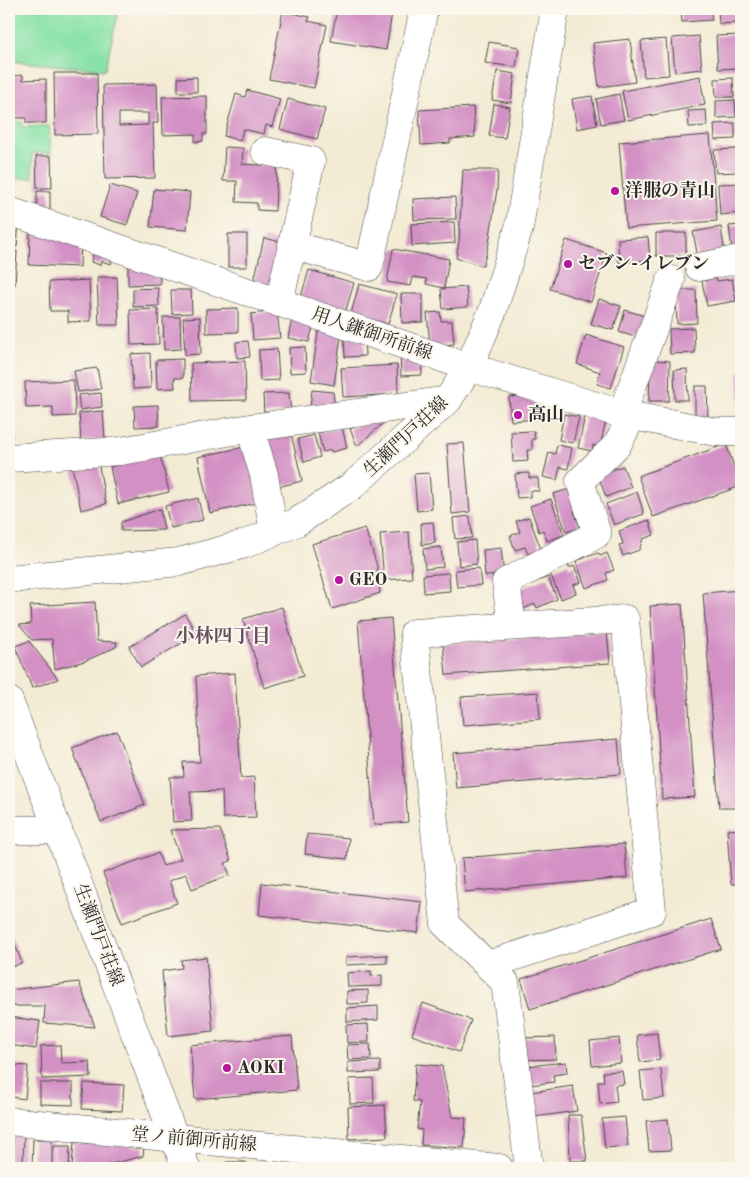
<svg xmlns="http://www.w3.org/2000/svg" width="750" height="1177" font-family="'Old Standard TT','Noto Serif JP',serif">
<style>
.green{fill:#88e2a7;stroke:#5a8669}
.building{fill:#d390c5;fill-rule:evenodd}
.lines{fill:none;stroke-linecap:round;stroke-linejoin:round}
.minor-casing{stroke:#494844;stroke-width:29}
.major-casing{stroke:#494844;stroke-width:29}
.minor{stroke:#fff;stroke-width:28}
.major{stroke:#fff;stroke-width:28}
.poi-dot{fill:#b5179e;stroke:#fbf7ec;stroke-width:2}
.labels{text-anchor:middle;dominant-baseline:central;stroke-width:4;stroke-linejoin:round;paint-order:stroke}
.poi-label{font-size:18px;font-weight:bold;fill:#2b2b2b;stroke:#fbf7ec;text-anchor:start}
.street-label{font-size:18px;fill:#2b2b2b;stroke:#fbf7ec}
.neighbourhood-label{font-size:19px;font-weight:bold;fill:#664e61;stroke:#fbf7ec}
</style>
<rect width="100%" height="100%" fill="#fbf7ec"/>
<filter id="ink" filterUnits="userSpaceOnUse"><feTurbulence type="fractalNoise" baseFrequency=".02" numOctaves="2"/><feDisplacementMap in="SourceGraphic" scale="10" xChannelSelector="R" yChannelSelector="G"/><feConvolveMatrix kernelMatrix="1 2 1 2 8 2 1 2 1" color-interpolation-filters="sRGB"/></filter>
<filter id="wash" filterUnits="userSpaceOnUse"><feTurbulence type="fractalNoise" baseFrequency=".0096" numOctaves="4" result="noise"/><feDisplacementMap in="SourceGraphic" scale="20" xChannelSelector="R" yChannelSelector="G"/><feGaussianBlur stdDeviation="1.12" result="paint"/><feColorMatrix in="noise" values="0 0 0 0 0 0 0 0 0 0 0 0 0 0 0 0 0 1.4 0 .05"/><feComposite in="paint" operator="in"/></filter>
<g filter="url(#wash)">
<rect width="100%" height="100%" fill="#f3ebd4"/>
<path class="green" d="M9,9H119L105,70L9,61Z
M9,122H22V127L49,126L51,153H32L33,178H18L14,201L9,200Z"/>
<g id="blocks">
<path class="building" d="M337,9H365L392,13L386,50L331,41Z
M681,9H711L712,20L682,22Z
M718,9H739V23L719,24Z
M283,11L310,17L308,21L327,25L314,88L269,79Z
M741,35V68L718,69L716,36Z
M699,36L702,69L675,72L672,38Z
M630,39L635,82L599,87L593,43Z
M666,39L669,75L644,77L641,41Z
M489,42L519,47L516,67L485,63Z
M497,71L515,74L511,103L492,100Z
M54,73H97L98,134L55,135Z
M23,75V80L46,79V123H26V118H9V76Z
M700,76L705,105L628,120L622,91Z
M197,77V92H178V78Z
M733,78L734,97H716L715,79Z
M157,84L158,123H153L155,178L105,179L103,85ZM119,113H148V125L119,126Z
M247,90L280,99L272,127L266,125L264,134L243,129L240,141L224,136L236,94L245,97Z
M619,94L624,120L601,124L596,99Z
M207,96V134H203V141L195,142V134L163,135L162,97Z
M592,96L597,125L577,129L572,99Z
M288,99L325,109L317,139L280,129Z
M735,100L736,117L716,118V101Z
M494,104L510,107L505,138L489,136Z
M473,107L475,137L450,139V143L421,145L419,110Z
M706,110L707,126L689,127L688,111Z
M735,123V139L715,140L714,124Z
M710,135L717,221L626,228L619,142Z
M225,147L243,148L242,164L277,166L275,211L257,210V203L236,202L237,181H223Z
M737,149V172L716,173L714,150Z
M36,156H51L52,188H37Z
M463,170H498L497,189L489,243L483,266L456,258L459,241Z
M741,183V213L720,215L718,184Z
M110,185L137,193L127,225L100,217Z
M154,189L190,192L187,230L150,227Z
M37,191H50V210H37Z
M455,197L456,219L414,220L413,199Z
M9,220L19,221L17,247L9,246Z
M454,222L455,243L412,246L411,224Z
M741,225V248L732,250L729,226Z
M721,227L725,254L698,258L693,232Z
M30,231L81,239L80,267L29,265Z
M656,233H686V256H656Z
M228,234H247V267H228Z
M648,237L650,260L619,263L618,239Z
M264,238L286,243L275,290L253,285Z
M566,240L607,253L591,302L550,289Z
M95,246L114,251L111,264L101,261L100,265L91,262Z
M393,249L449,259L444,288L426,284L427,279L413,277L411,286L387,282Z
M9,251H17L15,285H9Z
M159,263L160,284L128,285V264Z
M309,270L354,283L345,313L300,300Z
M741,272V300H740L736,274Z
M97,277H117L119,325H99Z
M716,278L717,281L732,279L736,301L707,306L702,281Z
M89,280L91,321L68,322V311H50L49,282Z
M359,284L397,294L388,324L351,314Z
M466,287L468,307L443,309L441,289Z
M158,288L159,306L133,307V289Z
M171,290H191L192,313L172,314Z
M679,290H696L697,323L677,324L676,296Z
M401,294H423V322L402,323Z
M599,299L621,306L613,330L591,324Z
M238,308V332L206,333V309Z
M158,309L159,344L131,345L130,310Z
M625,310L648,317L642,339L619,332Z
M277,311L280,338L253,340L251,314Z
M440,312L441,321H452L454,344L430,346L427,313Z
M163,317H180L181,349L164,350Z
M200,317L201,354L185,355L183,318Z
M292,318L314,323L309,342L288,338Z
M319,326L342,329L334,385L311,381Z
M694,328L695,353L670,354L669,329Z
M586,335L624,347L611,388L597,384L600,372L577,364Z
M364,336L365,356L345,357L344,338Z
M248,341L250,357L237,358L236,342Z
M305,347L306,372L290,373L289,348Z
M277,349L279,380L260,381L259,350Z
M400,350L421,357L422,375L401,376Z
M150,353L151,388L133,389L131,354Z
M183,359V378H174L175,388L157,389L156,360Z
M654,360L670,361L669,401H649L650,369H653Z
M245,361L246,400L192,401L191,363Z
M397,365L398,394L343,397L341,368Z
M97,368L101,389L78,392L74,371Z
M687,369L688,400H675L674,370Z
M738,372H741V419H740Z
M74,380L75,416L53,417V407L26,408L25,382Z
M695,386H707L708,417H695Z
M312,390L333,392L335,409L310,407Z
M101,393L102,407L80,410L78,395Z
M289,393L291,412L264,414L263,394Z
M538,395L539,419L511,421L509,397Z
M158,405L159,426L135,427L134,406Z
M9,410H11L12,438H9Z
M103,411L105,439L81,441L79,413Z
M564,414L579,417L573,443L559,440Z
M385,415L387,420L357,446L350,429Z
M585,416L606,420L600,447L593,445L592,451L578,448Z
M342,427L347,448L332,452L331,450L323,452L318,433Z
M534,431L535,439H532V450H527L528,461L513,462L511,432Z
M291,433L302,481L277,487L266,438Z
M314,435L320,457L304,462L298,439Z
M464,443L470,512L452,514L447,444Z
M726,444L741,486L653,517L638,476Z
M557,445L572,448L568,469L560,467L557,480L543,477L549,452L555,454Z
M249,446L261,502L210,513L198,457Z
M160,455L169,492L118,504L110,467Z
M98,461L106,504L81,510L72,466Z
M623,466L631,487L606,497L598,475Z
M429,473L432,509L417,511L414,474Z
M529,473V478H538L539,491H530V497L517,498L515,474Z
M573,488L581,508L574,511L580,528L566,532L553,494Z
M637,492L644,514L614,525L606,504Z
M9,496H11L13,527H9Z
M198,498L203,520L171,528L165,506Z
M551,499L564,535L547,541L543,530L539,532L530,506Z
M160,509L164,530L121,531V522Z
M470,516L472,538L455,539L453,518Z
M529,517L541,549L528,554L525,547L515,550L510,536L520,532L516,521Z
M649,520L654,535L643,539L639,550L623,556L619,545L623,544L619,531Z
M433,522L435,543L422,545L421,523Z
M365,528L377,566L380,593L332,609L312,544Z
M409,532L412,578L384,580L380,534Z
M475,540L477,564L459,566L457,542Z
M441,547L443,567L425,569L423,549Z
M501,548L504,575L485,576L483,550Z
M598,553L600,556L607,553L614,570L606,573L608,580L586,588L576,561Z
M568,564L569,568L574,566L581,582L573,585L576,593L561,599L549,571Z
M479,568L481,585L457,587L455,570Z
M449,573L450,591L424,593L423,575Z
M548,577L557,599L537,608L535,604L523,609L515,591Z
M741,590V808H719L703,593Z
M95,602L97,641L117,642L116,647L85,661L55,669L52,639L32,640L19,625L31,624L30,606Z
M682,604L695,797L662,799L650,606Z
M282,607L303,676L264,688L243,619Z
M185,614L197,634L141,667L129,647Z
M391,618L408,822L374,825L358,621Z
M607,632L610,663L446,675L443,644Z
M29,641L58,679L32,688L15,646Z
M235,673L241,778L254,777L256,817L223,818L222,791L190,792L192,821L173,822L170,777H184L183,762H200L196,676Z
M538,692L540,719L463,725L461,697Z
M117,731L145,805L101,822L72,748Z
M618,739L621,774L456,788L453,753Z
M220,829L231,861L225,863L230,875L192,889L186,874L169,881L177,903L122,923L103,873L158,853L163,866L181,859L170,830Z
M741,829V884H731L727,830Z
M307,834L349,838L347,859L305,854Z
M624,844L627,878L465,892L462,858Z
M262,883L422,902L418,933L259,915Z
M711,919L721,949L530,1009L521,979Z
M9,928L22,963L9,968Z
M387,955V963L346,965V957Z
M206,957L213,1031L168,1036L162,971L182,968L181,960Z
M371,971V976L382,975V986L348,987L347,973Z
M79,982L95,1027L44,1023L45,1006H9V990Z
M368,990V1003L347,1004V991Z
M423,1003L471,1020L459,1052L412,1035Z
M378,1006V1020L347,1022V1008Z
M9,1017L40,1021L36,1049L9,1045Z
M368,1024L369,1042L347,1043L346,1025Z
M657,1033L660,1060L640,1062L637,1035Z
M292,1036L297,1090L195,1099L190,1045Z
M555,1037L556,1059L522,1060L521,1038Z
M619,1038L621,1063L592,1066L590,1041Z
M370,1044L371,1059L348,1060L347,1045Z
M60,1045L61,1063L90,1062L91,1077L42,1079L41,1046Z
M380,1061V1072L348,1073V1062Z
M566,1062L567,1073L553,1075L554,1082L530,1085L528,1066Z
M416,1064L442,1066L452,1117L466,1118L464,1148L421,1145L422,1130L417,1129L420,1102L413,1101Z
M9,1065L13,1066L10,1089H9Z
M15,1065L28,1066L25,1099L11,1097Z
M661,1069L664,1098L643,1100L640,1071Z
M622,1071L624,1084L615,1085L617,1102L600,1104L598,1081H604L603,1072Z
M373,1078L374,1103L350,1104L349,1079Z
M40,1083H73V1105L40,1104Z
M84,1083L124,1085L122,1111L82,1109Z
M573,1086L577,1111L534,1117L531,1092Z
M385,1105L387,1137L349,1139L348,1107Z
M568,1115H581L587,1161H570Z
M625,1117L628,1146L605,1148L602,1119Z
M668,1119L671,1150L649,1151L646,1121Z
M10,1131H24L23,1167H9Z
M33,1139H52V1168H32Z
M74,1142L144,1147L143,1156L108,1165L87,1168H72Z
M54,1146H70L69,1168H53Z
M226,1162H246V1168H226Z"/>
</g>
</g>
<g filter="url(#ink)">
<use href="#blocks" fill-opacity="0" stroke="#494844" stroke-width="1"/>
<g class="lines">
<g class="minor-casing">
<path id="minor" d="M265,151L311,161L279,303
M9,211L469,367L622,414L716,432H741
M292,245L369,267L424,9
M699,267L741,259
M622,414L671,280
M250,428L264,475L274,532
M9,458L121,451L250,428L448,400
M512,626L506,582L597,534L580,481L617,445L632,416
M9,830H58
M488,965L652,911L625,619L414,633L445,924L505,982L529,1168
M9,1121L176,1138L499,1168"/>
</g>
<g class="major-casing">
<path id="major" d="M9,579L179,562L245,544L297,522L352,486L448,400L469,367L493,310L519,228L555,9
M9,701L186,1168"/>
</g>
<use href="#minor" class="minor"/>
<use href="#major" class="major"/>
</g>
</g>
<g class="poi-dot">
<circle cx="615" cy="191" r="5"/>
<circle cx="568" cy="264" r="5"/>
<circle cx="518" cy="415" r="5"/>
<circle cx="339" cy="580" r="5"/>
<circle cx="227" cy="1068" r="5"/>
</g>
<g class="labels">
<g class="poi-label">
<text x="625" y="191">洋服の青山</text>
<text x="578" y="264">セブン-イレブン</text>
<text x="528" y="415">高山</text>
<text x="349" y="580">GEO</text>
<text x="237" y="1068">AOKI</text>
</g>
<g class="street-label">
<text transform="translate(372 334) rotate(19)">用人鎌御所前線</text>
<text transform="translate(406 437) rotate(-43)">生瀬門戸荘線</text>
<text transform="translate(98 935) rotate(69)">生瀬門戸荘線</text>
<text transform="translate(194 1140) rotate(5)">堂ノ前御所前線</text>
</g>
<g class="neighbourhood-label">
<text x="223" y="637">小林四丁目</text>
</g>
</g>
<rect width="750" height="1177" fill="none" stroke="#fbf7ec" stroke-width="30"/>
</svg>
